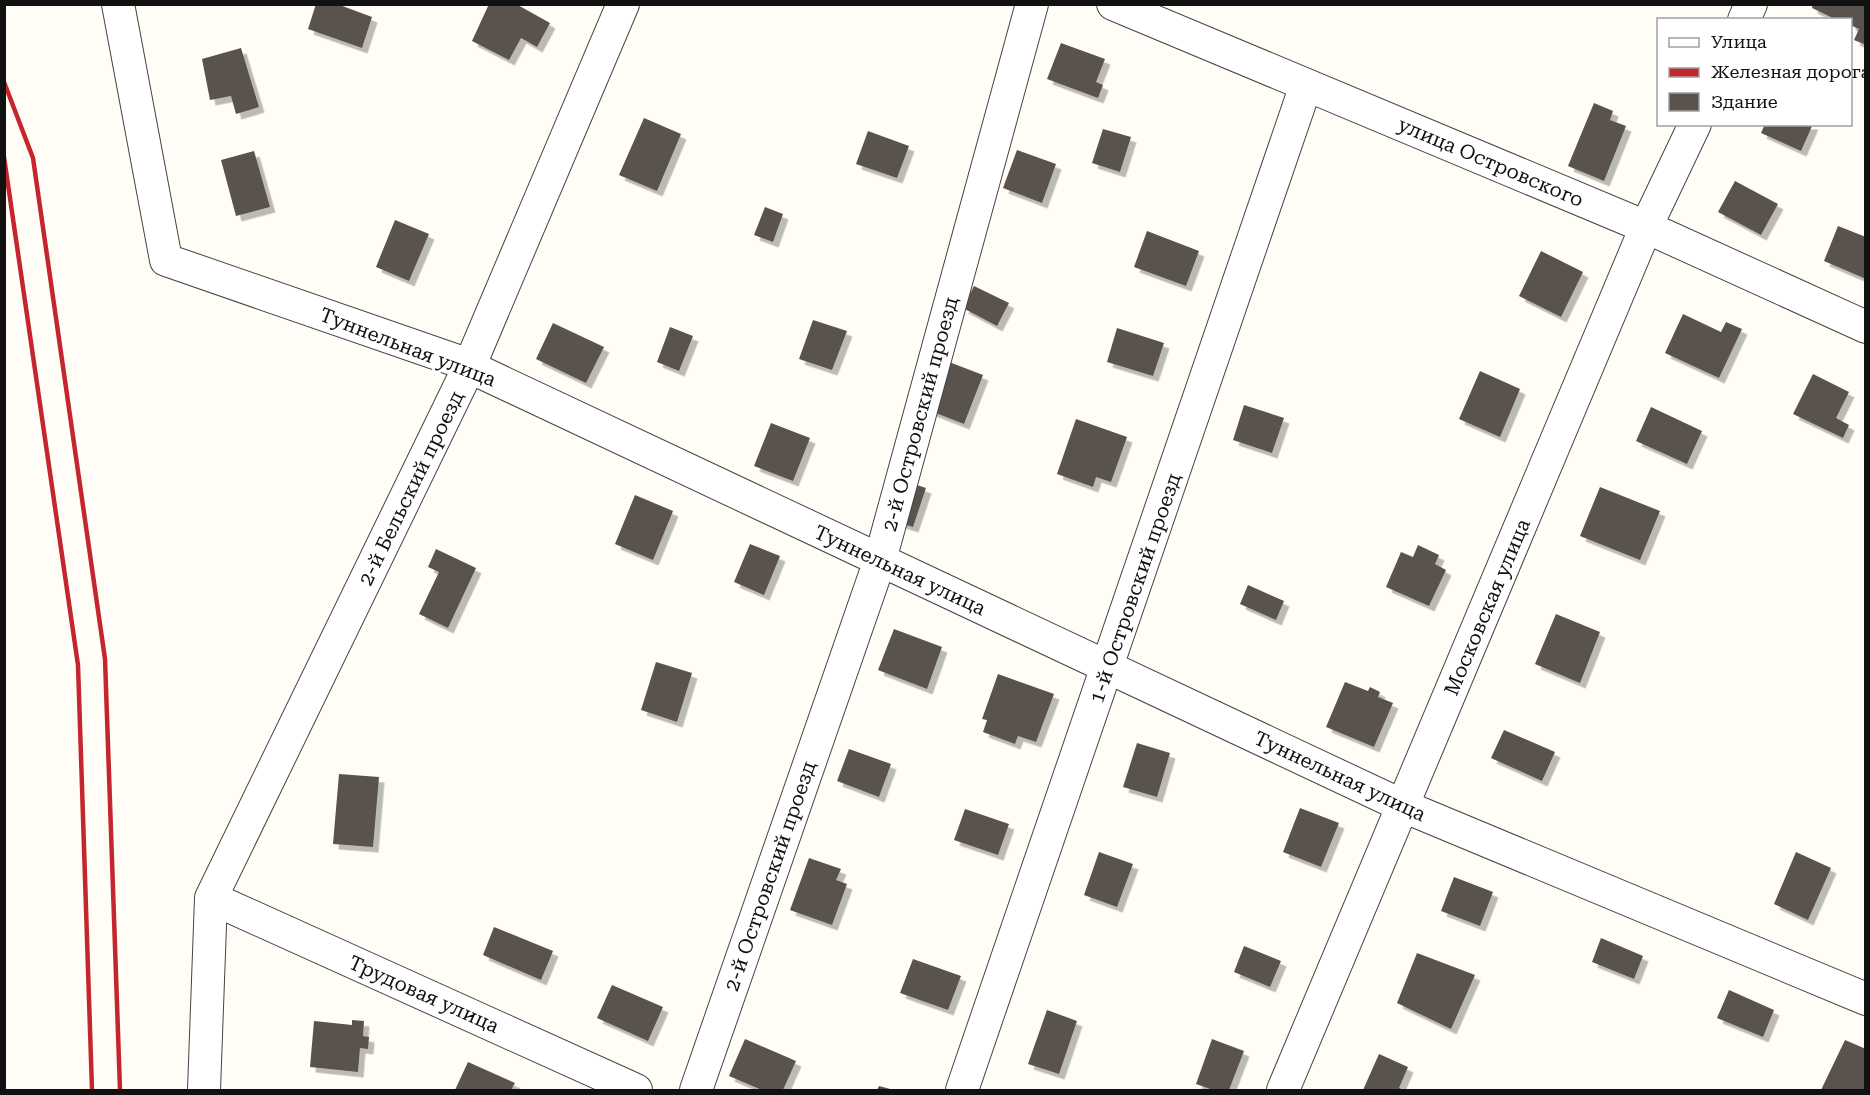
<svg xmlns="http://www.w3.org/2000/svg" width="1870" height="1095" font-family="'Roboto Serif',serif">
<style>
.building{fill:#5a524d;filter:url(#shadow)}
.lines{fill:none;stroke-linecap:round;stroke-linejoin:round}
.minor-casing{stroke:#444;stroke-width:34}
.minor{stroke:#fff;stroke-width:32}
.rail{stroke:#c4262e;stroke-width:4.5}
.labels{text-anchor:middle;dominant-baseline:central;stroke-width:6;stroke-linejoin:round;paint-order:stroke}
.street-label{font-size:20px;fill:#111;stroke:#fff}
</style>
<defs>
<filter id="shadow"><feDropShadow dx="5.5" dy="5.5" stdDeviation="0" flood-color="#0004"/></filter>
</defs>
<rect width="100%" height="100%" fill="#fffdf5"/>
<path class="building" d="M316,4H337L372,17L362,48L308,29Z
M489,4H516L550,23L537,47L521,38L509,60L472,41Z
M1813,4H1866V45L1854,40L1859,29L1850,25V20H1837L1812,8Z
M1061,43L1105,59L1096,82L1103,85L1098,98L1047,79Z
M241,48L259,107L236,114L231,96L210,100L202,59Z
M1594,103L1613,111L1610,120L1626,126L1604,181L1568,166Z
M644,118L681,134L657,191L619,175Z
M1765,124H1813L1801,151L1761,133Z
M1103,129L1131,137L1120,172L1092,163Z
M868,131L909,146L897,178L856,164Z
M1017,150L1056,164L1042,203L1003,188Z
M254,151L270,207L236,216L221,160Z
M1735,181L1778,204L1761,235L1718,212Z
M765,207L783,214L773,242L754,235Z
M395,220L429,234L409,281L376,267Z
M1838,226L1866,237V279L1824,261Z
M1147,231L1199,251L1186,286L1134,267Z
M1541,251L1583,272L1561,317L1519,296Z
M974,286L1009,303L997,326L963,308Z
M1683,314L1721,332L1726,322L1742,329L1719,378L1665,353Z
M813,320L847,331L832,370L799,359Z
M553,323L604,347L586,383L536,359Z
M670,327L693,336L679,371L657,362Z
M1117,328L1164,343L1153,376L1107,362Z
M936,357L983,375L964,424L918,406Z
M1480,371L1520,389L1500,437L1459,419Z
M1813,374L1849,392L1836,418L1849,425L1843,438L1793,414Z
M1244,405L1284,418L1272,453L1233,440Z
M1651,407L1702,431L1687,464L1636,441Z
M1076,419L1127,437L1111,482L1096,477L1093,487L1057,474Z
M771,423L810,438L793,481L754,466Z
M890,476L926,488L913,527L877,516Z
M1600,487L1660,511L1640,560L1580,536Z
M635,495L673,511L653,560L615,544Z
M750,544L780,556L764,595L734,582Z
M1418,545L1439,555L1435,564L1446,570L1429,606L1386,587L1401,552L1413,557Z
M436,549L476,568L448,628L419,614L439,572L428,567Z
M1248,585L1284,601L1276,620L1240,604Z
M1556,614L1600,632L1580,683L1535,664Z
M894,629L942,647L927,689L878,670Z
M656,662L692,673L677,722L641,710Z
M998,674L1054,694L1036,742L1018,736L1015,744L983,732L987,720L982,719Z
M1345,682L1368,691L1370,687L1380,692L1378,697L1393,703L1374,747L1326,727Z
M1504,730L1555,752L1542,781L1491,758Z
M1137,743L1170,753L1157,797L1123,787Z
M849,749L891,764L879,797L837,781Z
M339,774L379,777L373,847L333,844Z
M1300,808L1339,823L1321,867L1283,852Z
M965,809L1009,824L998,855L954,840Z
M1099,852L1133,864L1117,907L1084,895Z
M1796,852L1831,868L1808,920L1774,904Z
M809,858L841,869L836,880L847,884L832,925L790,910Z
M1454,877L1493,892L1480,926L1441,911Z
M494,927L553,951L541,980L483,955Z
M1601,938L1643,956L1634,979L1592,962Z
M1244,946L1281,961L1270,987L1234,972Z
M1417,953L1475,975L1451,1029L1397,1003Z
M913,959L961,976L948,1010L900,993Z
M612,985L663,1007L648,1041L597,1018Z
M1729,990L1774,1010L1763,1037L1717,1018Z
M1047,1010L1077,1021L1059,1074L1028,1064Z
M352,1020L364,1021L363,1036L369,1037L368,1049L360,1048L358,1072L310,1067L314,1021L352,1025Z
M745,1039L796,1061L783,1090H762L729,1076Z
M1212,1039L1244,1051L1229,1090H1213L1196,1084Z
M1845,1040L1866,1049V1090H1821Z
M1379,1054L1408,1067L1399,1088L1404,1090H1363Z
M468,1062L515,1083L511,1090H455Z
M879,1086L894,1090H877Z"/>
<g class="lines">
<g class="minor-casing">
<path id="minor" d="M118,4L166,260L455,360L1403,806L1866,999
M1113,4L1646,227L1866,327
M1744,20L1751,4
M211,898L636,1090
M204,1090L211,898L469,367L623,4
M696,1090L880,560L1032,4
M962,1090L1306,85
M1283,1090L1646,227L1695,124"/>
</g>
<use href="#minor" class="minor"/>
<path class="rail" d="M4,82L33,158L105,659L120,1090
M4,157L78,665L92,1090"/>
</g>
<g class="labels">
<g class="street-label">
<text transform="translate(1491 162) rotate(23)">улица Островского</text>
<text transform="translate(408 347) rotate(21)">Туннельная улица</text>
<text transform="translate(920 414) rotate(-75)">2-й Островский проезд</text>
<text transform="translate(411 488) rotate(-64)">2-й Бельский проезд</text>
<text transform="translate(900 570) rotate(25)">Туннельная улица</text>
<text transform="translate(1135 588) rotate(-71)">1-й Островский проезд</text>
<text transform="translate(1487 607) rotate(-67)">Московская улица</text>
<text transform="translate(1340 776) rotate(25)">Туннельная улица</text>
<text transform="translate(770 876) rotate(-71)">2-й Островский проезд</text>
<text transform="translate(424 994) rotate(24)">Трудовая улица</text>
</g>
</g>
<rect width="1870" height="1095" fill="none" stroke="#111111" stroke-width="12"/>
<rect x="1657" y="18" width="195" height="108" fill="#ffffff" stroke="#a0a0a0" stroke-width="1.5"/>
<rect x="1669" y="38" width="30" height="9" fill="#ffffff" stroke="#a0a0a0" stroke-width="1.5"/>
<text x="1711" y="48" font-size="18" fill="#111111">Улица</text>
<rect x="1669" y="68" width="30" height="9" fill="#c4262e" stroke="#a0a0a0" stroke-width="1.5"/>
<text x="1711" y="78" font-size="18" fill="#111111">Железная дорога</text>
<rect x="1669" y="93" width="30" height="18" fill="#5a524d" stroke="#a0a0a0" stroke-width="1.5"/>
<text x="1711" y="108" font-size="18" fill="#111111">Здание</text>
</svg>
